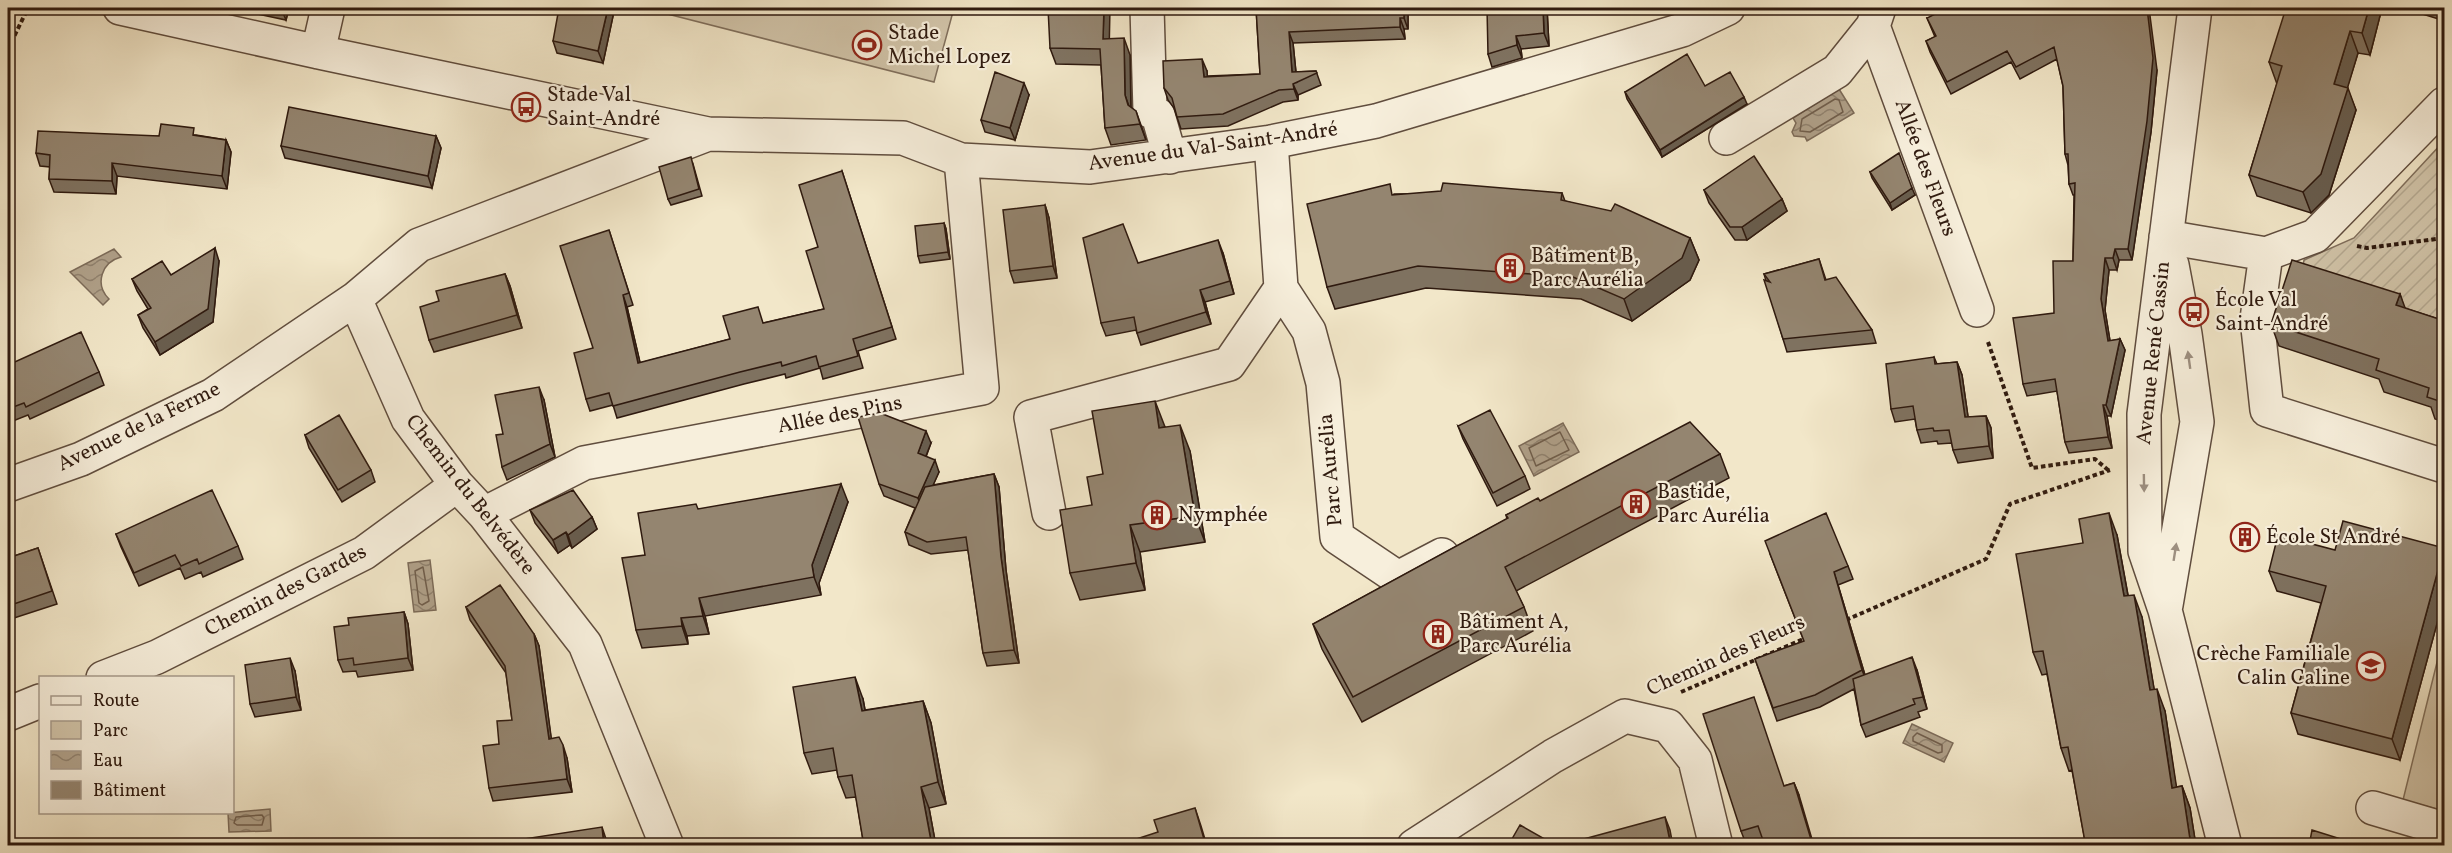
<svg xmlns="http://www.w3.org/2000/svg" width="2452" height="853" font-family="Vollkorn,serif">
<style>
.park{fill:#d1c4a9;stroke:#806f5c;stroke-width:1.5}
.garden{fill:url(#garden-furrows);stroke:#806f5c;stroke-width:1.5}
.water{fill:url(#water-waves);stroke:#7c6b59;stroke-width:1.5}
.lines{fill:none;stroke-linecap:round;stroke-linejoin:round}
.shore{stroke:#705e4c;stroke-width:1.5}
.minor-casing{stroke:#604d3e;stroke-width:36}
.path{stroke:#2f1a0f;stroke-width:4;stroke-dasharray:4.5 3;stroke-linecap:butt}
.minor{stroke:#f7efdc;stroke-width:33}
.wall{fill:#7f7260;stroke:#2f1a0f;stroke-width:1.5}
.shaded-wall{fill:#685d4e;stroke:#2f1a0f;stroke-width:1.5}
.building{fill:#948570;stroke:#2f1a0f;stroke-width:1.5}
.oneway{fill:#9d8f80}
.labels{text-anchor:middle;dominant-baseline:central;stroke-width:4.5;stroke-linejoin:round;paint-order:stroke}
.poi-label{font-size:21px;fill:#2f1a0f;stroke:#f7efdc;text-anchor:start}
.street-label{font-size:21px;fill:#2f1a0f;stroke:#f7efdc}
</style>
<defs>
<pattern id="garden-furrows" width="10" height="10" patternUnits="userSpaceOnUse" patternTransform="scale(1.5)"><rect width="10" height="10" fill="#d1c4a9"/><path d="M-1 1l2-2M0 10L10 0M9 11l2-2" fill="none" stroke="#b4a890"/></pattern>
<pattern id="water-waves" width="16" height="10" patternUnits="userSpaceOnUse" patternTransform="scale(1.5)"><rect width="16" height="10" fill="#b0a18a"/><path d="M0 5q4-4 8 0t8 0" fill="none" stroke="#90826f"/></pattern>
</defs>
<rect width="100%" height="100%" fill="#f2e7c9"/>
<filter id="stains"><feTurbulence type="fractalNoise" baseFrequency=".00333" numOctaves="4"/><feColorMatrix values="0 0 0 0 .2 0 0 0 0 .09 0 0 0 0 .02 0 0 0 .5 -.17"/></filter>
<radialGradient id="worn" r=".72"><stop offset=".6" stop-color="#630" stop-opacity="0"/><stop offset="1" stop-color="#630" stop-opacity=".3"/></radialGradient>
<path class="park" d="M644,8H954L934,82Z
M2444,634V811L2403,800Z"/>
<path class="garden" d="M2444,141V340L2300,282L2304,260L2354,238Z"/>
<path class="water" d="M1839,89L1854,113L1807,141L1805,137L1794,136L1792,132L1796,123L1793,118Z
M114,249L121,257C102,262 94,284 109,299L103,305L70,272Z
M1563,423L1579,452L1534,476L1519,446Z
M430,560L436,610L414,612L408,563Z
M1912,724L1953,743L1944,762L1903,743Z
M270,809L271,831L229,832L228,813Z"/>
<g class="lines">
<path class="shore" d="M1835,99L1839,100L1843,112L1810,132L1800,131L1802,119Z
M1560,432L1569,450L1536,466L1529,448Z
M423,567L429,601L422,605L419,603L415,571Z
M1917,733L1942,745V752L1938,753L1913,741V737Z
M262,815L264,818L262,825H237L234,823L236,817Z"/>
<g class="minor-casing">
<path id="minor" d="M120,8L323,53L708,134L903,138L961,160L1090,167L1271,142L1376,121L1682,30L1728,8
M1147,8L1150,111L1158,115L1170,157
M1879,8L1873,26L1977,310
M2195,8L2144,414L2145,551L2165,610L2225,846
M318,52L328,8
M2444,104L2315,236L2266,254L2257,319L2267,410L2444,466
M1726,138L1837,71L1873,26
M2166,237L2266,254
M1281,288L1309,331L1323,383L1337,537L1398,578L1442,555
M8,485L81,459L213,395L355,299
M1049,513L1031,417L1229,364L1281,288L1271,142
M484,514L584,463L982,388L961,160
M2166,605L2197,422L2185,334L2172,265
M103,678L157,657L364,553L457,485
M8,714L40,701
M2373,808L2444,829
M667,846L585,644L484,514L457,485L408,419L355,299L419,245L708,134
M1414,846L1553,756L1625,716L1668,726L1695,760L1716,846"/>
</g>
<path class="path" d="M8,49L28,8
M2357,246L2367,248L2444,238
M1988,342L2032,468L2095,459L2108,470
M1846,620L1986,559L2010,504L2110,470
M1681,692L1806,638"/>
<use href="#minor" class="minor"/>
</g>
<path class="wall" d="M229,8H289L286,20Z
M1256,8H1408V29H1404L1405,39L1293,43L1296,72L1316,71L1321,85L1298,95V100L1283,102L1228,126L1181,129L1174,108L1168,100L1164,88L1207,71V76L1260,74Z
M1547,8L1549,46L1521,49L1522,58L1492,67L1488,54Z
M2382,8L2370,55L2358,53L2347,88L2356,110L2329,195L2311,213L2257,196L2249,175L2277,84L2269,62Z
M2403,8H2445V21Z
M613,16L603,63L557,53L553,41Z
M1927,18L2157,70L2151,132L2132,260H2119L2117,270H2109L2105,310L2110,341L2120,339L2125,350L2111,416H2107L2112,448L2069,453L2065,442L2057,391L2027,396L2023,384L2054,313L2073,261L2074,195H2073L2069,184L2068,165L2065,154L2063,86L2057,59L2020,79L2011,62L1951,94L1930,52L1926,41L1935,37Z
M1110,39L1130,55L1131,107L1142,128L1146,140L1111,145L1105,128L1101,65L1056,64L1050,48Z
M1705,86L1747,104L1662,157L1627,99L1625,92Z
M1029,95L1015,140L985,132L981,120Z
M196,135L226,140L231,152L227,189L117,176L116,194L54,192L49,179L50,167L40,166L36,153L159,136Z
M436,136L441,148L432,188L285,158L281,146Z
M693,164L702,196L671,205L668,199Z
M842,171L896,339L858,351L863,368L823,379L820,368L786,378L785,374L744,384L617,418L613,405L590,411L586,399L609,230L633,305L627,307L640,363L730,339L764,323L824,309L818,247Z
M1870,172L1915,195L1892,210L1872,178Z
M1704,190L1782,199L1787,211L1747,240H1735L1709,203Z
M1562,193L1565,201L1690,238L1699,260L1690,280L1632,321L1581,299L1426,288L1335,309L1327,287L1394,194Z
M1045,205L1049,218L1057,278L1014,283L1010,271Z
M944,223L946,229L950,259L920,263L918,256Z
M1223,253L1234,294L1205,302L1211,324L1141,345L1136,330L1106,336L1101,323L1138,263Z
M1819,259L1826,280L1872,330L1876,343L1787,352L1783,339L1764,274Z
M219,261L213,322L160,355L143,328L138,315L148,309L137,291L132,279L171,275Z
M505,274L510,286L522,328L434,352L429,340L439,301Z
M2400,294L2404,308L2445,321V422L2435,419L2431,407L2384,392L2379,379L2279,346L2271,324Z
M1934,357L1937,364L1957,362L1962,375L1968,417L1986,416L1991,428L1993,458L1958,463L1953,450L1952,443L1938,444L1937,441L1921,443L1917,430L1915,419L1895,422L1891,409Z
M8,365L99,372L104,385L30,419L28,415L8,423Z
M544,400L555,457L507,480L502,467L503,434Z
M1458,426L1525,476L1530,489L1497,506L1463,439Z
M1165,427L1190,451L1205,542L1140,552L1145,590L1080,600L1070,573L1103,474Z
M305,435L371,470L375,482L342,502L309,448Z
M931,443L926,457L939,472L933,485L994,474L999,487L1006,570L1019,663L987,666L983,653L968,550L931,554L909,545L905,532L915,508L884,496L879,484Z
M1720,454L1729,478L1516,591L1524,607L1533,631L1362,722L1322,649L1313,624L1507,519L1506,515L1540,501Z
M848,502L819,583L821,595L705,616L709,634L687,636L688,644L642,648L636,630L645,555L698,509Z
M530,510L592,517L597,529L572,548L570,545L558,553L535,523Z
M116,534L238,546L243,559L203,577L201,572L185,579L180,568L139,586L121,547Z
M2117,535L2128,595L2142,617L2154,689L2165,711L2176,787L2182,786L2190,808L2196,846H2086L2072,770L2069,771L2061,748L2047,674L2042,675L2033,652L2083,543Z
M38,548L57,604L8,620V558Z
M2444,548L2445,594L2400,760L2298,734L2291,713L2321,603L2277,591L2269,571L2335,550Z
M1770,554L1848,566L1853,579L1838,585L1865,675L1917,670L1927,709L1918,712L1920,717L1866,737L1861,725L1854,689L1820,707L1777,721L1755,659L1804,641Z
M466,607L534,634L539,646L551,738L567,758L572,792L493,801L489,788L499,744L512,720L506,673L470,620Z
M404,612L408,624L413,670L358,677L356,671L343,672L338,660L349,625Z
M295,671L301,710L255,717L250,704Z
M863,699L865,710L923,701L931,723L946,804L929,808L936,846H864L856,797L846,798L838,777L837,770L812,774L804,753Z
M1794,783L1799,795L1762,839L1746,844L1741,831L1784,786Z"/>
<path class="shaded-wall" d="M281,8H289L286,20Z
M608,8H610L613,16L603,63L598,51Z
M1104,8H1110L1109,56L1103,39Z
M1404,8H1408V29L1404,18Z
M1543,8H1547L1549,46L1544,33Z
M2147,8H2149L2157,70L2151,132L2132,260L2128,249Z
M2369,8H2382L2370,55L2362,33Z
M1400,18L1404,29L1405,39L1400,27Z
M2350,31L2358,53L2342,106L2334,84Z
M1289,32L1293,43L1297,83L1292,72Z
M1516,36L1521,49L1522,58L1517,45Z
M1124,38L1130,55L1131,112L1125,95Z
M1202,59L1207,71L1208,88L1204,77Z
M1024,83L1029,95L1015,140L1010,128Z
M1293,84L1298,95V100L1294,89Z
M2348,88L2356,110L2329,195L2311,213L2303,192Z
M1744,97L1747,104L1662,157L1660,150Z
M1136,111L1142,128L1146,140L1140,124Z
M436,136L441,148L432,188L428,176Z
M226,140L231,152L227,189L222,176Z
M112,163L117,176L116,194L112,181Z
M1912,188L1915,195L1892,210L1890,203Z
M1782,199L1787,211L1747,240L1742,227Z
M1045,205L1049,218L1057,278L1053,266Z
M944,223L946,229L950,259L948,252Z
M1690,238L1699,260L1690,280L1632,321L1624,299Z
M1218,240L1223,253L1234,294L1230,281Z
M215,248L219,261L213,322L160,355L155,342Z
M2115,249L2119,260L2117,270L2113,258Z
M2105,258L2109,270L2105,310L2112,353L2108,341L2101,299Z
M505,274L510,286L522,328L517,315Z
M1200,290L1205,302L1211,324L1206,312Z
M2400,294L2408,316L2396,305Z
M623,295L627,307L643,375L638,363Z
M2120,339L2125,350L2111,416L2106,405Z
M1957,362L1962,375L1970,430L1965,417Z
M539,387L544,400L555,457L550,444Z
M1155,401L1165,427L1159,428Z
M2103,405L2107,416L2112,448L2108,437Z
M1986,416L1991,428L1993,458L1989,446Z
M1180,425L1190,451L1205,542L1195,516Z
M926,431L931,443L922,466L918,453Z
M935,460L939,472L922,510L918,498Z
M994,474L999,487L1006,570L1019,663L1014,650L1001,557Z
M841,484L848,502L819,583L821,595L814,577L812,565Z
M2109,513L2117,535L2132,618L2124,596Z
M592,517L597,529L572,548L568,535Z
M1130,525L1140,552L1145,590L1136,563Z
M566,532L570,545L558,553L553,540Z
M2444,548L2445,594L2400,760L2392,739Z
M1834,572L1838,585L1867,682L1862,670Z
M2134,595L2142,617L2158,712L2150,690Z
M699,598L705,616L709,634L703,616Z
M404,612L408,624L413,670L408,658Z
M681,618L687,636L688,644L682,626Z
M534,634L539,646L553,751L549,739Z
M1912,657L1917,670L1927,709L1923,697Z
M290,658L295,671L301,710L296,697Z
M855,677L863,699L869,732L862,711Z
M2157,689L2165,711L2180,810L2172,788Z
M923,701L931,723L946,804L938,782Z
M563,745L567,758L572,792L567,779Z
M1794,783L1799,795L1814,846H1813Z
M2182,786L2190,808L2196,846H2191Z
M921,787L929,808L936,846H932Z
M1195,808L1201,826L1207,846H1206Z
M1665,817L1670,830L1673,846H1671Z
M602,827L608,845L609,846H604Z"/>
<path class="building" d="M559,8H608L598,51L553,41Z
M1048,8H1104L1103,39L1124,38L1125,95L1128,105L1136,111L1140,124L1105,128L1100,49L1050,48Z
M1256,8H1404V18H1400V27L1289,32L1292,72L1316,71L1317,73L1293,84L1294,89L1279,90L1223,114L1177,117L1172,98L1164,88L1163,61L1202,59L1204,77L1260,74Z
M1487,8H1543L1544,33L1516,36L1517,45L1488,54Z
M1947,8H2147L2153,58L2147,121L2128,249H2115L2113,258H2105L2101,299L2108,341L2120,339L2106,405H2103L2108,437L2065,442L2055,379L2023,384L2013,318L2054,313L2053,261H2073L2075,183L2069,184L2068,154H2065L2063,86L2054,47L2016,67L2007,51L1947,82L1926,41L1936,36L1927,18Z
M2286,8H2369L2362,33L2350,31L2334,84L2348,88L2321,174L2303,192L2249,175L2282,66L2269,62Z
M1687,54L1705,86L1730,72L1744,97L1660,150L1625,92Z
M995,72L1024,83L1010,128L981,120Z
M289,107L436,136L428,176L281,146Z
M161,124L194,128L193,135L226,140L222,176L112,163V181L49,179L50,155L36,153L38,131L159,136Z
M1899,153L1912,188L1890,203L1870,172Z
M1754,156L1782,199L1742,227H1730L1704,190Z
M691,157L699,189L668,199L659,167Z
M842,171L892,327L853,339L858,356L819,367L816,356L782,366L781,362L740,372L613,406L609,393L586,399L574,353L593,348L560,246L609,230L629,293L623,295L638,363L730,339L723,316L758,307L763,323L824,309L806,251L818,247L799,185Z
M1443,183L1562,193L1561,200L1611,211L1615,204L1690,238L1682,258L1624,299L1573,277L1418,266L1327,287L1307,204L1390,184L1392,195L1441,191Z
M1045,205L1053,266L1010,271L1003,210Z
M944,223L948,252L918,256L915,226Z
M1123,224L1138,263L1218,240L1230,281L1200,290L1206,312L1137,333L1134,317L1101,323L1083,238Z
M215,248L208,309L155,342L138,315L151,308L132,279L162,261L171,275Z
M1819,259L1825,280L1836,277L1872,330L1783,339L1764,280L1770,282L1764,274Z
M2292,260L2400,294L2396,305L2445,321V403L2427,397L2429,388L2376,370L2379,359L2271,324Z
M505,274L517,315L429,340L420,307L439,301L436,291Z
M81,332L99,372L26,407L24,403L8,409V365Z
M1934,357L1935,364L1957,362L1965,417L1986,416L1989,446L1953,450L1949,430L1934,431L1933,428L1917,430L1913,406L1891,409L1886,364Z
M539,387L550,444L502,467L496,435L503,434L495,395Z
M1155,401L1159,428L1180,425L1195,516L1130,525L1136,563L1070,573L1060,510L1092,505L1087,477L1103,474L1092,411Z
M1490,410L1525,476L1493,493L1458,426Z
M880,413L926,431L918,453L935,460L918,498L879,484L858,417Z
M339,415L371,470L338,490L305,435Z
M1690,422L1720,454L1505,567L1524,607L1353,697L1313,624L1508,518L1506,515L1538,498L1540,501Z
M994,474L1001,557L1014,650L983,653L966,537L927,542L905,532L925,487Z
M841,484L812,565L814,577L699,598L703,616L681,618L682,626L636,630L622,558L645,555L638,513L696,504L698,509Z
M212,490L238,546L199,564L197,559L181,566L175,555L134,573L116,534Z
M573,490L592,517L568,535L566,532L553,540L530,510Z
M1826,513L1848,566L1834,572L1862,670L1815,695L1773,708L1755,659L1804,641L1765,541Z
M2109,513L2124,596L2134,595L2150,690L2157,689L2172,788L2182,786L2191,846H2094L2093,840L2085,842L2068,747L2061,748L2043,651L2033,652L2016,554L2083,543L2079,519Z
M2343,521L2444,548L2392,739L2291,713L2326,586L2269,571L2278,535L2335,550Z
M38,548L52,591L8,606V558Z
M500,585L534,634L549,739L559,737L563,745L567,779L489,788L483,746L499,744L497,721L512,720L505,666L466,607Z
M404,612L408,658L354,665L353,658L338,660L334,627L349,625L348,618Z
M1912,657L1923,697L1913,699L1915,704L1861,725L1853,679Z
M290,658L296,697L250,704L245,665Z
M855,677L862,711L923,701L938,782L921,787L932,846H864L852,775L838,777L833,748L804,753L793,687Z
M1754,697L1784,786L1794,783L1813,846H1765L1758,826L1741,831L1703,714Z
M1195,808L1206,846H1115L1158,832L1154,820Z
M1665,817L1671,846H1558Z
M1520,825L1557,846H1508Z
M602,827L604,846H499V843Z
M2312,830L2344,840L2342,846H2309Z"/>
<defs><path id="oneway-solid" d="M-6-.8H1V-3.2L6.5 0L1 3.2V.8H-6Z" transform="scale(1.5)"/></defs>
<g class="oneway">
<use href="#oneway-solid" transform="translate(2189 360) rotate(-98)"/>
<use href="#oneway-solid" transform="translate(2144 483) rotate(89)"/>
<use href="#oneway-solid" transform="translate(2175 552) rotate(-81)"/>
</g>
<defs>
<g id="stadium-ring" transform="scale(1.5)"><circle r="9.5" fill="#f7efdc" stroke="#8f2418" stroke-width="1.5"/><path d="M0-5a6.5 5 0 1 0 0 10a6.5 5 0 1 0 0-10ZM-3.5-1.8h7v3.6h-7Z" fill="#8f2418"/></g>
<g id="bus-ring" transform="scale(1.5)"><circle r="9.5" fill="#f7efdc" stroke="#8f2418" stroke-width="1.5"/><path d="M-5-6H5V4H4V6H2V4H-2V6H-4V4H-5ZM-3.5-4V0h7V-4ZM-3.5 1.2v1.5H-2V1.2ZM2 1.2v1.5H3.5V1.2Z" fill="#8f2418"/></g>
<g id="building-ring" transform="scale(1.5)"><circle r="9.5" fill="#f7efdc" stroke="#8f2418" stroke-width="1.5"/><path d="M-4-6H4V6H1V3H-1V6H-4ZM-2.5-4.3h1.7v1.8h-1.7ZM.8-4.3h1.7v1.8H.8ZM-2.5-1h1.7V.8h-1.7ZM.8-1h1.7V.8H.8Z" fill="#8f2418"/></g>
<g id="school-ring" transform="scale(1.5)"><circle r="9.5" fill="#f7efdc" stroke="#8f2418" stroke-width="1.5"/><path d="M0-5L7-2L0 1L-7-2ZM-4 1L0 2.5L4 1V4Q0 6-4 4Z" fill="#8f2418"/></g>
</defs>
<g fill-rule="evenodd">
<use href="#stadium-ring" x="867" y="45"/>
<use href="#bus-ring" x="526" y="107"/>
<use href="#building-ring" x="1510" y="268"/>
<use href="#bus-ring" x="2194" y="312"/>
<use href="#building-ring" x="1636" y="504"/>
<use href="#building-ring" x="1157" y="515"/>
<use href="#building-ring" x="2245" y="537"/>
<use href="#building-ring" x="1438" y="634"/>
<use href="#school-ring" x="2371" y="666"/>
</g>
<g class="labels">
<g class="poi-label">
<text x="888" y="33">Stade<tspan x="888" dy="24">Michel Lopez</tspan></text>
<text x="547" y="95">Stade Val<tspan x="547" dy="24">Saint-André</tspan></text>
<text x="1531" y="256">Bâtiment B,<tspan x="1531" dy="24">Parc Aurélia</tspan></text>
<text x="2215" y="300">École Val<tspan x="2215" dy="24">Saint-André</tspan></text>
<text x="1657" y="492">Bastide,<tspan x="1657" dy="24">Parc Aurélia</tspan></text>
<text x="1178" y="515">Nymphée</text>
<text x="2266" y="537">École St André</text>
<text x="1459" y="622">Bâtiment A,<tspan x="1459" dy="24">Parc Aurélia</tspan></text>
<text x="2350" y="654" text-anchor="end">Crèche Familiale<tspan x="2350" dy="24">Calin Caline</tspan></text>
</g>
<g class="street-label">
<text transform="translate(1213 147) rotate(-8)">Avenue du Val-Saint-André</text>
<text transform="translate(1925 168) rotate(70)">Allée des Fleurs</text>
<text transform="translate(2154 353) rotate(-84)">Avenue René Cassin</text>
<text transform="translate(840 415) rotate(-11)">Allée des Pins</text>
<text transform="translate(139 427) rotate(-26)">Avenue de la Ferme</text>
<text transform="translate(1331 470) rotate(-95)">Parc Aurélia</text>
<text transform="translate(470 495) rotate(52)">Chemin du Belvédère</text>
<text transform="translate(286 591) rotate(-27)">Chemin des Gardes</text>
<text transform="translate(1726 656) rotate(-24)">Chemin des Fleurs</text>
</g>
</g>
<rect width="2452" height="853" fill="none" stroke="#f2e7c9" stroke-width="30"/>
<rect x="9" y="9" width="2434" height="835" fill="none" stroke="#2f1a0f" stroke-width="3"/>
<rect x="15" y="15" width="2422" height="823" fill="none" stroke="#2f1a0f" stroke-width="1.5"/>
<rect x="39" y="676" width="195" height="138" fill="#f7efdc" stroke="#a79a8a" stroke-width="1.5"/>
<rect x="51" y="696" width="30" height="9" fill="#f7efdc" stroke="#a79a8a" stroke-width="1.5"/>
<text x="93" y="706" font-size="18" fill="#2f1a0f">Route</text>
<rect x="51" y="721" width="30" height="18" fill="#d1c4a9" stroke="#a79a8a" stroke-width="1.5"/>
<text x="93" y="736" font-size="18" fill="#2f1a0f">Parc</text>
<rect x="51" y="751" width="30" height="18" fill="url(#water-waves)" stroke="#a79a8a" stroke-width="1.5"/>
<text x="93" y="766" font-size="18" fill="#2f1a0f">Eau</text>
<rect x="51" y="781" width="30" height="18" fill="#948570" stroke="#a79a8a" stroke-width="1.5"/>
<text x="93" y="796" font-size="18" fill="#2f1a0f">Bâtiment</text>
<rect width="100%" height="100%" filter="url(#stains)"/>
<rect width="100%" height="100%" fill="url(#worn)"/>
</svg>
